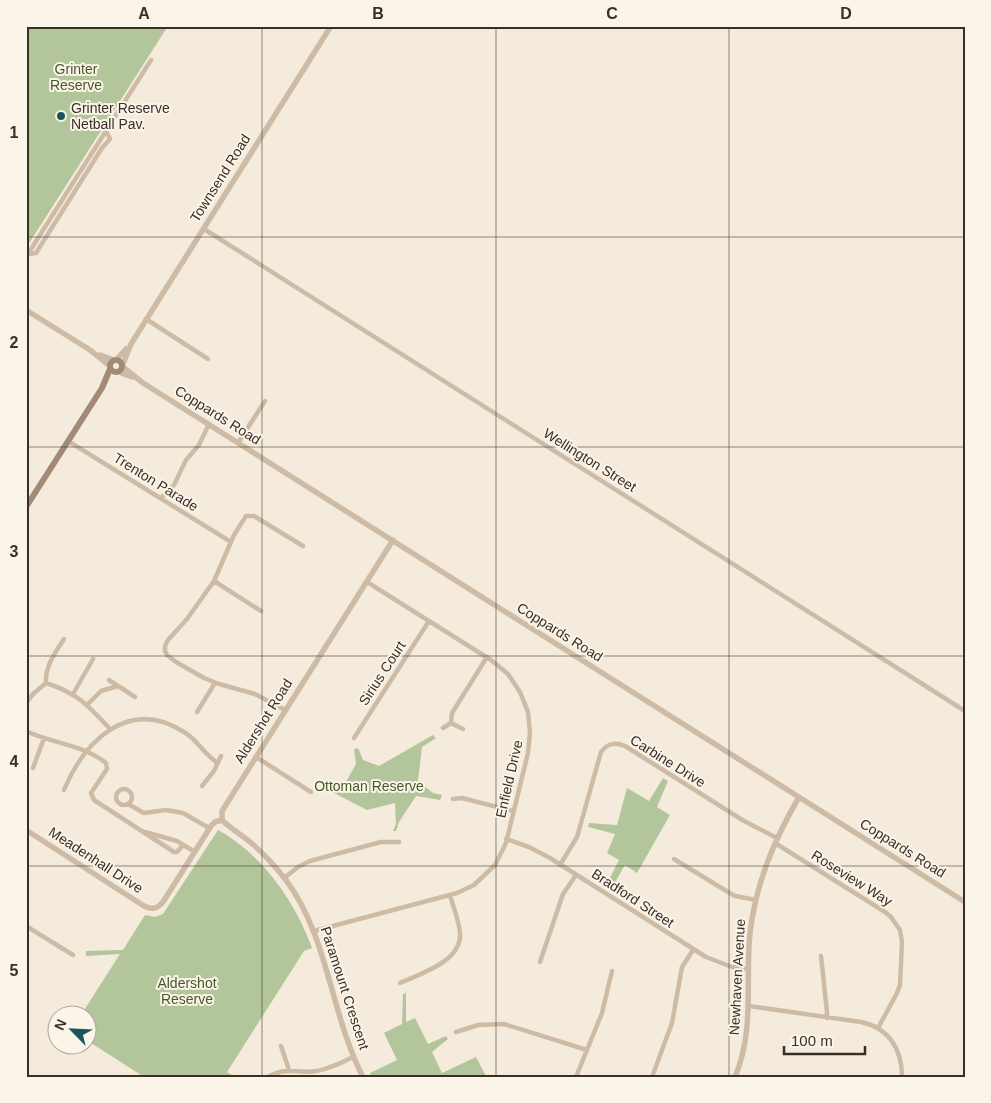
<svg xmlns="http://www.w3.org/2000/svg" width="991" height="1103" font-family="Helvetica,sans-serif">
<style>
.green{fill:#b3c59a}
.lines{fill:none;stroke-linecap:round;stroke-linejoin:round}
.minor{stroke:#cebba6;stroke-width:4.5}
.tertiary{stroke:#cebba6;stroke-width:5.5}
.secondary{stroke:#a28a77;stroke-width:6}
.grid{fill:none;stroke:#392f28;stroke-width:1;stroke-opacity:0.55}
.poi-dot{fill:#19555f;stroke:#fbf4e9;stroke-width:2}
.labels{text-anchor:middle;dominant-baseline:central;stroke-width:4;stroke-linejoin:round;paint-order:stroke}
.park-label{font-size:14px;fill:#445a29;stroke:#fbf4e9}
.poi-label{font-size:14px;fill:#392f28;stroke:#fbf4e9;text-anchor:start}
.street-label{font-size:14px;fill:#392f28;stroke:#fbf4e9}
.neatline{fill:none;stroke:#392f28;stroke-width:2}
.grid-label{font-size:16px;text-anchor:middle;font-weight:bold;fill:#392f28}
</style>
<rect width="100%" height="100%" fill="#f4ebdc"/>
<path class="green" d="M26,26H168L26,248Z
M433,735L436,738L422,747L418,781L433,793L442,795L440,800L416,796L399,822L396,831H393L396,824L395,803L367,810L332,792L322,790L321,787H343L356,764L354,749L358,748L363,760L379,766Z
M663,778L668,781L657,807L670,815L637,873L625,865L611,889L606,886L619,860L607,853L615,834L588,827L589,823L617,825L627,788L649,801Z
M218,830C262,854 295,901 312,948L304,951L227,1072L235,1077H144L88,1041V1016L81,1015L120,954L86,956V951L123,950L145,915L155,917L163,914Z
M406,993V1022L415,1018L428,1044L446,1036L448,1039L432,1052L442,1073L476,1057L486,1076L372,1077L370,1073L397,1060L384,1033L402,1024L403,994Z"/>
<g class="lines">
<path class="minor" d="M204,229L965,711
M28,254L36,253L102,148L110,139L106,131
M26,257L151,60
M146,319L208,359
M68,441L231,542
M238,443L265,401
M161,498L174,485L186,460L199,445L209,424
M214,581L261,611
M109,680L135,697
M46,683C45,666 55,653 64,639
M73,694L93,659
M26,703L33,694L46,683C77,693 88,705 110,729
M87,705L101,691L118,686
M285,710L255,694L219,684L204,678L176,662L167,655L165,651V646L168,640L187,619L214,581L234,535L246,516H254L303,546
M197,712L215,683
M451,723L452,713L487,657
M443,728L451,723L463,729
M26,731C53,744 82,744 106,763L107,769L91,793L94,800L174,852H177L183,845
M354,738L429,621
M256,757L311,792
M33,768L44,738
M202,786L214,771L221,756
M116 797a8 8 0 1 1 16 0a8 8 0 1 1-16 0Z
M64,790C85,740 129,697 184,732C198,740 204,755 218,763
M453,799L462,798L513,811
M128,804L144,813L166,810L183,813L209,828
M145,832L177,841L195,852
M506,839L529,847L550,858L706,957L732,967L749,969
M775,843L885,912L891,917L900,930L902,942L900,985L897,993L878,1028
M674,859L728,892L735,896L756,900
M560,865L577,837L601,752C608,743 615,742 625,746L744,821L777,838
M284,878L298,867L310,861L381,842H399
M26,926L73,955
M314,931L457,893L474,885L495,865L506,843L528,753L530,733L528,712L520,692L508,674L491,660L367,582
M821,956L827,1012V1018
M540,962L563,894L576,875
M400,983C422,973 462,961 460,933C459,920 453,907 450,895
M749,1006L861,1022C889,1028 902,1049 902,1077
M456,1032L478,1025L504,1024L587,1050
M281,1046L289,1070
M268,1077C287,1066 297,1074 316,1071C329,1069 341,1063 353,1057
M576,1077L602,1013L612,971
M652,1077L672,1023L682,967L693,950"/>
<path class="tertiary" d="M26,310L90,350L110,366
M100,355L114,360
M116,360L126,349
M123,364L131,344L331,26
M123,367L143,383L965,902
M119,372L132,377
M222,820V811L229,800L393,540
M222,820C230,828 240,834 249,841C262,852 275,866 286,880C329,938 330,1013 363,1077
M26,830L144,906C152,910 157,909 163,902L211,826L215,822L222,820
M735,1077C755,1029 745,983 750,933C756,883 774,840 799,797"/>
<path class="secondary" d="M110 366a6 6 0 1 1 12 0a6 6 0 1 1-12 0Z
M26,507L102,388L110,369"/>
</g>
<path class="grid" d="M262,26V1077M496,26V1077M729,26V1077M26,237H965M26,447H965M26,656H965M26,866H965"/>
<circle class="poi-dot" cx="61" cy="116" r="5"/>
<g class="labels">
<g class="park-label">
<text x="76" y="69">Grinter<tspan x="76" dy="16">Reserve</tspan></text>
<text x="369" y="786">Ottoman Reserve</text>
<text x="187" y="983">Aldershot<tspan x="187" dy="16">Reserve</tspan></text>
</g>
<g class="poi-label">
<text x="71" y="108">Grinter Reserve<tspan x="71" dy="16">Netball Pav.</tspan></text>
</g>
<g class="street-label">
<text transform="translate(220 178) rotate(-58)">Townsend Road</text>
<text transform="translate(218 415) rotate(32)">Coppards Road</text>
<text transform="translate(590 460) rotate(32)">Wellington Street</text>
<text transform="translate(156 482) rotate(32)">Trenton Parade</text>
<text transform="translate(560 632) rotate(32)">Coppards Road</text>
<text transform="translate(382 673) rotate(-57)">Sirius Court</text>
<text transform="translate(263 721) rotate(-58)">Aldershot Road</text>
<text transform="translate(668 761) rotate(32)">Carbine Drive</text>
<text transform="translate(509 779) rotate(-77)">Enfield Drive</text>
<text transform="translate(903 848) rotate(32)">Coppards Road</text>
<text transform="translate(96 860) rotate(33)">Meadenhall Drive</text>
<text transform="translate(852 878) rotate(32)">Roseview Way</text>
<text transform="translate(633 898) rotate(33)">Bradford Street</text>
<text transform="translate(737 977) rotate(-87)">Newhaven Avenue</text>
<text transform="translate(345 988) rotate(72)">Paramount Crescent</text>
</g>
</g>
<rect width="991" height="1103" fill="none" stroke="#fbf4e9" stroke-width="55"/>
<g transform="translate(72 1030) rotate(294)"><circle r="24" fill="#fbf4e9" stroke="#ada59c"/>
<path d="M0-4L9 19L0 12L-9 19Z" fill="#19555f"/>
<text y="-8" font-size="14" font-weight="bold" text-anchor="middle" fill="#392f28">N</text>
</g>
<path d="M784 1046v8h81v-8" fill="none" stroke="#392f28" stroke-width="2.5"/>
<text x="791" y="1046" font-size="15" fill="#392f28" stroke="#fbf4e9" stroke-width="4" paint-order="stroke">100 m</text>
<rect x="28" y="28" width="936" height="1048" class="neatline"/>
<g class="grid-label">
<text x="144" y="19">A</text>
<text x="378" y="19">B</text>
<text x="612" y="19">C</text>
<text x="846" y="19">D</text>
<text x="14" y="138">1</text>
<text x="14" y="348">2</text>
<text x="14" y="557">3</text>
<text x="14" y="767">4</text>
<text x="14" y="976">5</text>
</g>
</svg>
